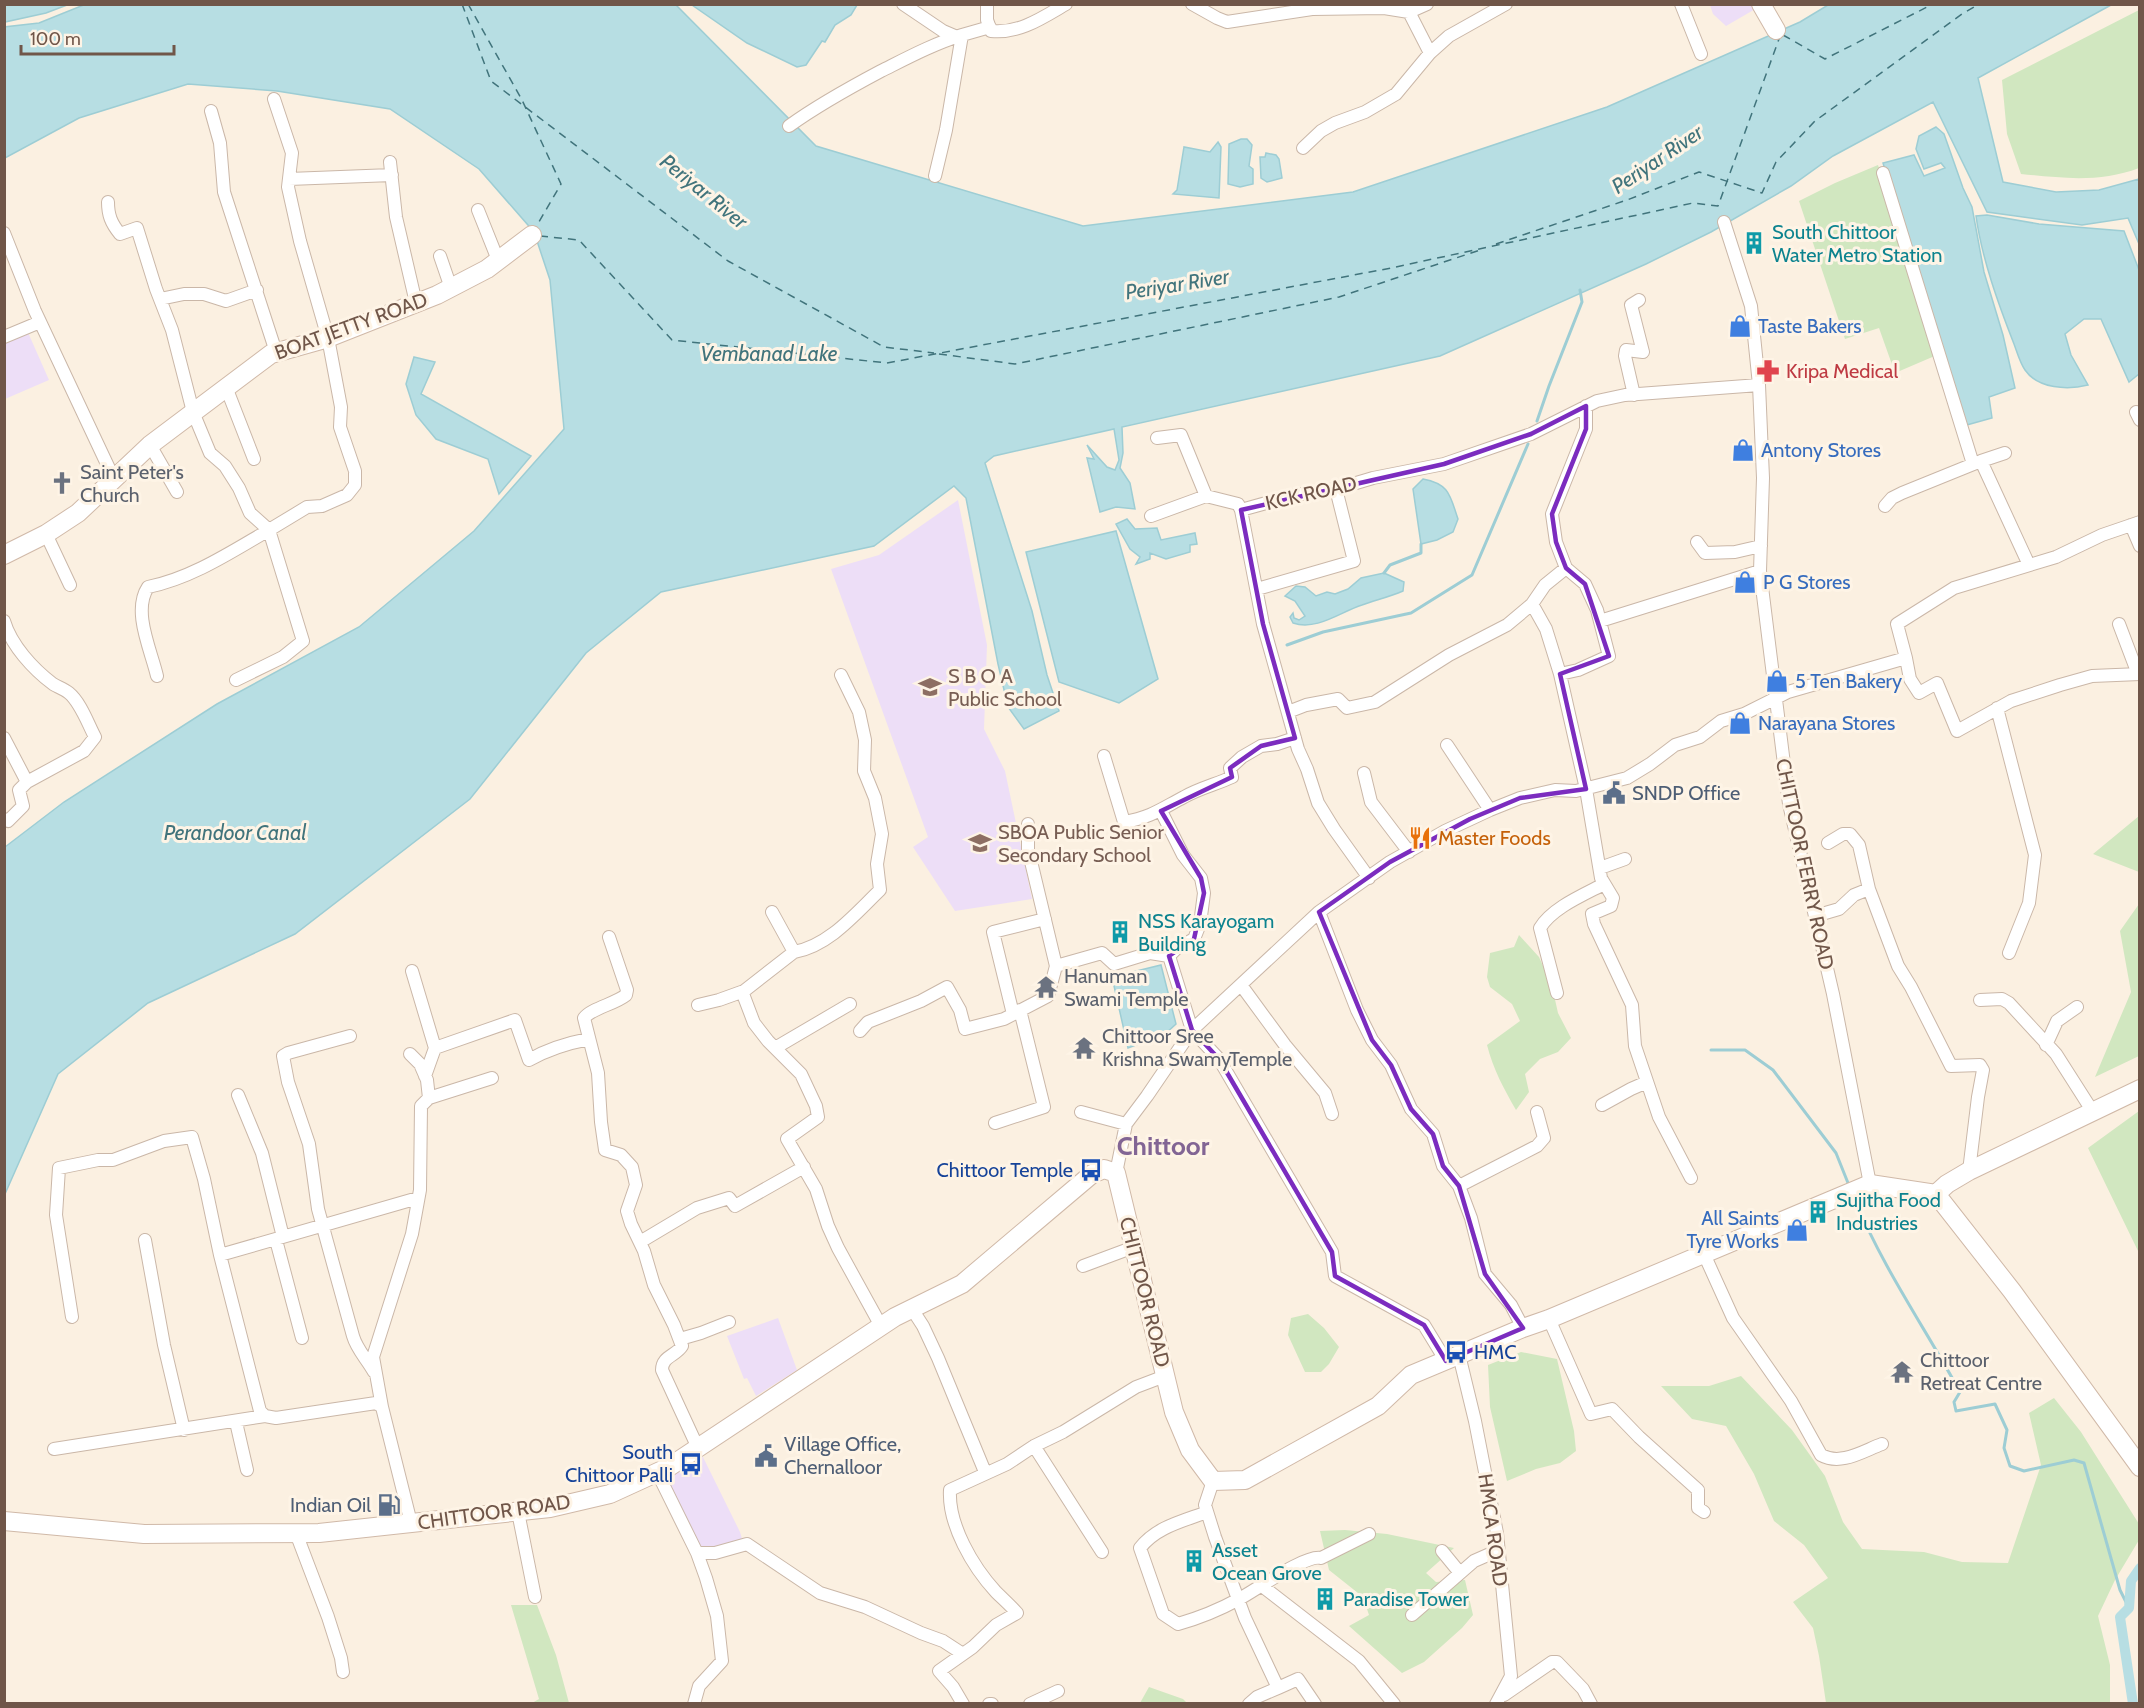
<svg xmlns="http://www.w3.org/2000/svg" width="2144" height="1708" font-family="Cabin,sans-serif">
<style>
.education{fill:#eddef7}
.green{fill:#d1e7c0}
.water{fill:#b7dee3;stroke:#9dcdd4;stroke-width:1.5}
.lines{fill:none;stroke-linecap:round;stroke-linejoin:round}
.stream{stroke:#9dcdd4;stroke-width:3}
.canal{stroke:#b7dee3;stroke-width:10}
.ferry{stroke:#41747c;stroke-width:1.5;stroke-dasharray:8 6;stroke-linecap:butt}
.street-casing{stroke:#cab7a8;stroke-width:14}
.secondary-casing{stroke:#d0b9a8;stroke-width:20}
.street{stroke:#fff;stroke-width:12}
.secondary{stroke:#fff;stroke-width:18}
.marked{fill:none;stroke:#7b2cbf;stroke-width:4.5;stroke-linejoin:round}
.labels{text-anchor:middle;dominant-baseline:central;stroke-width:6;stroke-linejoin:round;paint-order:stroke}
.culture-label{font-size:20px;fill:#0d838f;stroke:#fef4e6;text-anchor:start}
.street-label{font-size:20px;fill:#705649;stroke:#fef4e6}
.shop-label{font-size:20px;fill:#366cbe;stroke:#fef4e6;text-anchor:start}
.health-label{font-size:20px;fill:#be3a42;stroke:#fef4e6;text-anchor:start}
.worship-label{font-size:20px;fill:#5b616d;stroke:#fef4e6;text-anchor:start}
.education-label{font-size:20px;fill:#785e54;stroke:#fef4e6;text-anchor:start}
.service-label{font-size:20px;fill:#4e5e75;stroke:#fef4e6;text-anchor:start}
.food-label{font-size:20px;fill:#c56008;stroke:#fef4e6;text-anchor:start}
.transit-label{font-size:20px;fill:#164399;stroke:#fef4e6;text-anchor:end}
.water-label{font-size:21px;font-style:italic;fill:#41747c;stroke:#fef4e6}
.district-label{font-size:26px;font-weight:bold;fill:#826594;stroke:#fef4e6}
</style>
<rect width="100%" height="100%" fill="#fbf0e1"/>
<path class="education" d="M1710,5H1755L1757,8L1726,26L1713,14Z
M26,328L49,380L5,399V339Z
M958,500L987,645L984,729L1005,771L1032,899L955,911L913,847L928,837L831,569L879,555Z
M778,1318L797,1370L756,1396L747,1378L744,1379L727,1336Z
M700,1451L740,1532L743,1542L700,1551L664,1477Z"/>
<path class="green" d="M2139,10V168C2100,183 2061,178 2021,174L2007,134L2002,80Z
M1878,165L1937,355L1895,373L1879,328L1845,339L1799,201L1835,183Z
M2139,816V872L2093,854Z
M2139,904V1056L2095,1077L2131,992L2120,931Z
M1519,935L1539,957L1552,986L1558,1013L1571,1038L1558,1052L1540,1059L1525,1074L1529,1092L1516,1110C1504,1089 1493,1069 1487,1045L1520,1021L1512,1004L1490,987L1487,977L1490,953L1514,947Z
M2139,1111V1253L2088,1148Z
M1308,1314L1324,1328L1339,1347L1329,1364L1321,1372H1305L1288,1335L1291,1318Z
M1521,1352L1557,1359L1574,1431L1576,1451L1560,1463L1536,1469L1507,1481L1490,1407L1488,1365Z
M1741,1376L1792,1430L1825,1476L1843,1522L1862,1549L1924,1552L1962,1562L2008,1563L2041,1465L2029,1413L2054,1398L2081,1432L2139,1524V1540L2115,1580L2098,1616L2110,1665V1703H1826L1819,1656L1813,1628L1793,1602L1828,1578L1804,1545L1774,1521L1754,1474L1726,1426L1692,1419L1661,1386H1709Z
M1345,1530L1387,1534L1454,1548L1426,1573L1436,1582L1465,1580L1473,1615L1462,1628L1424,1662L1402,1673L1349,1626L1369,1615L1363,1597L1329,1570L1320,1531Z
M511,1605H537L556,1655L569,1703H532L539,1699Z
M1149,1687L1183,1699L1187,1703H1140Z"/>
<path class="water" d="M86,4L676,5L816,146L1083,226L1353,192L1607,107L1800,22L1828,5H2111L1978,78L2003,182L2056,192L2099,190L2139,179V244L2128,218L2082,225L1987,212L1933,102L1833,156L1791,186L1711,232L1646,264L1440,356L1122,427L1123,453L1120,468L1130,483L1135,509L1116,507L1100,512L1087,458L1094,459L1087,445L1107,467L1115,470L1119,460L1114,429L994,456L985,463L1032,611L1047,675L1059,711L1024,729L1008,707L998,664L966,498L954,486L874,546L661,592L586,653L470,799L295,934L148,1003L58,1074L5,1194V847L64,802L217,704L359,627L474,531L564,429L550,280L534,232L479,169L390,109L277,91L188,84L79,118L5,158L4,27L39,23Z
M4,5L5,4L67,5L46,13L5,22Z
M692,5L857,4V5L851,15L835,25L825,42L822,41L806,65L797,67L747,43Z
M1936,127L1944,134L1963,188L1972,207L1984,272L2003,335L2015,388L1989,397L1992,418L1963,426L1883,163L1914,155L1924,176L1945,168L1941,163L1924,169L1916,149L1919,136Z
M1241,139H1247L1252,145L1249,166L1253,169V184L1240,187L1228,184L1229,144Z
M1218,142L1221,147L1219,198L1173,194L1177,190L1184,147L1210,152Z
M1266,153L1276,155L1279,159L1282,178L1267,182L1261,178L1260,157H1265Z
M1987,215L2039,224L2124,231L2139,270V374L2129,382L2101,319H2084L2065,334L2071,355L2088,385C2068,390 2038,389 2025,370C2020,363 2017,352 2014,344C1998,303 1982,259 1976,216Z
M414,357L435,362L421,394L531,456L499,494L488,459L436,439L416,415L406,384Z
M1423,479C1450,484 1450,496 1458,519L1453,532L1437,540L1421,544L1413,489Z
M1127,519L1135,529L1157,528L1161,540L1195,533L1197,544L1190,545V552L1166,559L1150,553V559L1136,564L1140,557L1130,549L1116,524Z
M1116,531L1158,679L1119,703L1059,682L1026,552Z
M1384,573L1404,582L1403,591C1389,597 1376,600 1362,605C1340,612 1317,631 1293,623L1290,617L1293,613L1294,618L1299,620L1305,616L1295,601L1285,596L1296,586L1305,587L1316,596L1327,592L1335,594L1348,589L1361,578Z
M1161,965L1176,1024L1165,1034L1128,1048L1112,977Z"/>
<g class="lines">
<path class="stream" d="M1537,421L1549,386L1582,302L1580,290
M1384,573L1390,565L1421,553V544
M1287,645L1323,632L1411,613L1472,575L1528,444
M1711,1050H1745L1773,1070L1836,1153L1848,1183
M1855,1200C1883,1268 1925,1328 1960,1392L1954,1402L1956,1411L1995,1404L2007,1430L2004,1448L2010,1466L2024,1471L2074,1460L2084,1463L2120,1590L2129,1608"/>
<path class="canal" d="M2133,1704L2120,1617L2129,1608L2131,1581L2140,1568"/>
<path class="ferry" d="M462,4L491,81L728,261L884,347L934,353
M468,4L522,100L561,184L536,227
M1783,35L1825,59L1933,4
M540,236L579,240L672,340L887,363L1391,268L1693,203L1718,206L1779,39
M1496,244L1627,200L1699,172L1762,193L1776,162L1815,121L1962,14L1979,4
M939,354L1015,364L1339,297L1480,250"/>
<g class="street-casing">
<path id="street" d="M903,4L943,31L957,37
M987,4V20L991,31C1019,34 1042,18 1066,4
M1192,4L1217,18L1227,22L1312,9L1384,8L1409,12L1427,4
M1681,4L1701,54
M1409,12L1430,53
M211,111L220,143L224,192L276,352
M789,126C818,105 849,88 881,71C907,58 933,44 962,35
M1303,148L1321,131L1335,123L1365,112L1396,94L1430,53L1449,36L1506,4
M390,162L396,217L416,303
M1883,173L1973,464
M935,176L946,130L962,35L990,27
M289,179L392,175
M108,202C108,215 111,223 120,234L137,228L156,289L172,330L193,412L210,453L225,466L239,488L250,513L269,530C231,552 192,578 148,587C132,611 151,650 157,676
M478,210L498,260
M1724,222L1751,306L1759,385L1763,478L1760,571L1789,804L1833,994L1870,1184
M4,233L35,311L114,479
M440,256L451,288
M160,299L184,294H204L226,301L257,290
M4,337L40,322
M226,387L254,459
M1634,395L1625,356L1626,350L1643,352L1631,305L1639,300
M2136,412L2140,420
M1157,438L1181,435L1206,496L1238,504L1241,510
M150,445L177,492
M1981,461L2005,453
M1885,506L1892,498L1902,493L1981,461L2029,565
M1151,516L1206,496
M2131,525L2140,546
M46,534L70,585
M1697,542L1705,553L1735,552L1761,546
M1257,589L1354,561L1336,489
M1532,604L1546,629L1560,674L1578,670L1609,656L1597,610L1585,584L1566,568
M4,621C11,645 33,669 53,684C58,687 64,689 69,693C81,703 88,724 95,737L84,751L27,782L19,790L23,806L8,821L4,819
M1600,621L1760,571
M2119,624L2138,674
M1906,658L1910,679L1919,693L1937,683L1957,731L2011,701L2060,685L2092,676L2140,674
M1560,674L1586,789L1601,878L1613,898L1611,906L1592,914L1594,924L1632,1005L1635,1046L1659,1117L1691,1178
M236,680L283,657L303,641L269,530L307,507L322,506L347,495L355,485V471L340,427L341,407L328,338L300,241L288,187L292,153L274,99
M1997,708L2035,855L2029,903L2009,953
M1288,712L1306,705L1338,699L1347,708L1375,702L1449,655L1507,625L1532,604L1545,585L1566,568L1556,542L1552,514L1586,429V406
M4,738L27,782
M1447,745L1490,810
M1104,756L1124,822C1152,817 1161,809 1184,797C1200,788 1217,784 1232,777L1230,768L1242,757L1261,746L1277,744L1295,738
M1364,773L1371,802L1409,852
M1161,811L1183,855L1201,878L1204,893L1200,924L1194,939L1177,948L1169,956
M1028,824V849L1056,966L1102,953L1114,964L1150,953L1169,956L1192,1030L1219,1059L1332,1252L1335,1276L1424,1325L1446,1361
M1828,843L1843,834H1850L1859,845L1869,889L1898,966L1911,987L1951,1066L1980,1065L1983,1070L1978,1097L1969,1171
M1600,868L1625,859
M1369,878L1334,829L1318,803L1307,769L1298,749L1263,624L1241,510L1295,495L1336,489L1373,478L1444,464L1531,434L1597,401L1625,395L1759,385
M772,912L794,952L744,991L743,994L754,1023L768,1041L801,1074L816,1106L818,1117L787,1139L816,1189L828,1226L838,1248L881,1326
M1319,912L1390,862L1445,831L1490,810L1520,798L1555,790L1576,791L1627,778L1650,764L1675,745L1700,737L1721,721L1744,714L1788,692L1906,658L1897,624L1954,588L2056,557L2102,535L2140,522
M1815,916L1839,909L1854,895L1869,889
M609,937L627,990L626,995C615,1004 592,1008 584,1018L598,1073L601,1122L605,1150L621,1155L632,1167L636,1185L627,1211L631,1224L644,1251L654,1285L674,1325L682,1346C676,1356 662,1356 662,1370L698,1448
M794,952C829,946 856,913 880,890L877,864L882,834L875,798L864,771L865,740L859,712L841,675
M412,971L435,1048L515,1020L529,1060C548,1049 568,1043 589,1039
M1241,985L1285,1045L1325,1093L1332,1114
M1557,993L1540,928C1552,908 1583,895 1604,884
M1980,1000L2002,999L2009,1003L2056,1054L2093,1112
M698,1005L719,1000L744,991
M1013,1014L993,932L1045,919
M860,1031L868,1022L921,1001L947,987L960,1010L965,1029L1004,1019L1048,996L1056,966
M350,1036L288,1053L283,1056L288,1082L309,1144L318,1209L353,1336C357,1350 367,1359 374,1372
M2046,1045L2057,1021L2077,1007
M775,1048L850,1004
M425,1076L435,1048
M238,1095L262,1153L283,1237
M429,1098L492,1078
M1602,1105L1631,1089L1647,1082
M1081,1112L1126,1124
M995,1123L1044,1107L1020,1010
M1116,1173L1126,1124L1147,1096L1192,1030L1319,912L1357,1010L1372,1040L1391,1065L1411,1109L1433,1134L1443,1166L1459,1186L1471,1218L1485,1274L1511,1305L1523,1328
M1459,1186L1537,1146L1544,1138L1537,1112
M145,1240L164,1345L184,1430
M276,1240L302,1338
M640,1242L697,1208L729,1198L735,1206L804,1167
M1704,1254L1733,1318L1791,1401L1821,1455C1841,1466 1863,1451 1882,1444
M220,1255L418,1198
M1083,1266L1134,1247
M912,1309L923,1326L938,1358L985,1472
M72,1317L56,1215L59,1168L98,1160H113L164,1141L192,1137L204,1179L220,1255L260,1411L265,1416L276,1418L376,1403L382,1407L411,1523
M1549,1319L1591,1414L1612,1409L1639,1437L1698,1490V1508L1704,1512
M680,1339L701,1333L729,1322
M1459,1355L1475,1421L1497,1533L1511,1676L1496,1704
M382,1407L373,1357L412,1234L420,1190L421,1106L429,1098L427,1080L420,1064L410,1054
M236,1422L247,1470
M1034,1446L1102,1552
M54,1449L265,1416
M657,1472L697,1553L706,1578L717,1616L722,1661L699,1686L694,1704
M1213,1481L1205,1505L1215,1537L1245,1618L1278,1688L1298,1679L1315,1704
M518,1512L535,1597
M1207,1512C1183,1521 1156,1527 1140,1548L1163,1614L1178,1624C1199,1618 1219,1610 1239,1599C1256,1590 1306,1554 1321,1558L1369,1534
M296,1533L328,1617L341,1658L343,1672
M1442,1551L1460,1573
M697,1553H715L747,1544L820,1593L865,1607L921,1633L943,1641L963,1654
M1262,1586L1359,1661L1394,1704
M1412,1615L1474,1561L1499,1550
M1504,1695L1552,1662H1557L1583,1689L1591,1704
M963,1704L953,1687L939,1671L973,1647L996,1625L1017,1613C1010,1605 1003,1599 996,1592C973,1567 948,1525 950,1490L1007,1464L1034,1446L1063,1432L1136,1387L1165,1376
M989,1704H992
M1030,1704L1058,1691
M1249,1704L1257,1697L1278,1688"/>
</g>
<g class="secondary-casing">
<path id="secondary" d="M1761,4L1776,30
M4,555L46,534L78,513L150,445L271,354L328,338L437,295L487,269L532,235
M1936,1194L1947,1184L1969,1171L2140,1089
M4,1521L144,1534L319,1533L550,1508L610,1494L669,1467L895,1317L962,1284L1092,1174L1104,1169L1116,1173L1174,1412L1190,1450L1213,1481L1245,1480L1378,1406L1411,1375L1523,1328L1549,1319L1870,1184L1936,1194L2012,1291L2140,1467"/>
</g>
<use href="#street" class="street"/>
<use href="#secondary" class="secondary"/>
</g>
<path class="marked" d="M1586,406V429L1552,514L1556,542L1566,568L1585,584L1609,656L1560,674L1586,789L1520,798L1470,819L1390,862L1319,912L1372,1040L1391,1065L1411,1109L1433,1134L1443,1166L1459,1186L1485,1274L1523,1328L1446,1361L1424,1325L1335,1276L1332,1252L1219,1059L1192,1030L1169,956L1194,939L1204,893L1201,878L1161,811L1232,777L1230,768L1261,746L1295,738L1263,624L1241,510L1444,464L1531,434Z"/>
<defs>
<g id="building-bare" transform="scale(1.8)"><path d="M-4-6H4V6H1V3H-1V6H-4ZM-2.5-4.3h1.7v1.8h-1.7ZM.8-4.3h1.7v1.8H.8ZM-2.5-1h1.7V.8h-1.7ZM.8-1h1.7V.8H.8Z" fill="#0f9aa8" stroke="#fef4e6" stroke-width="2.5" paint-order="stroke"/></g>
<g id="shop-bare" transform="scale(1.8)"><path d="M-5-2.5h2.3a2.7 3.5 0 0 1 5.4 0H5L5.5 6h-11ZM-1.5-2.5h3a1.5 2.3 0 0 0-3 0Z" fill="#3f7fe0" stroke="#fef4e6" stroke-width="2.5" paint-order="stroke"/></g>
<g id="pharmacy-bare" transform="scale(1.8)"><path d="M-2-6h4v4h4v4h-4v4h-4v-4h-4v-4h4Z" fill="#e0444e" stroke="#fef4e6" stroke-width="2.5" paint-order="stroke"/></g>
<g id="church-bare" transform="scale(1.8)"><path d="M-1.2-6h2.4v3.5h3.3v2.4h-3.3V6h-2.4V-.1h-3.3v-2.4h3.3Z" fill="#6b7280" stroke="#fef4e6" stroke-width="2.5" paint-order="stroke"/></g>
<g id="school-bare" transform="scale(1.8)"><path d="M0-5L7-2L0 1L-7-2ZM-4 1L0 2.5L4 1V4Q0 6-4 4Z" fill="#8d6e63" stroke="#fef4e6" stroke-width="2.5" paint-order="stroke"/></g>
<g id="civic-bare" transform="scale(1.8)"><path d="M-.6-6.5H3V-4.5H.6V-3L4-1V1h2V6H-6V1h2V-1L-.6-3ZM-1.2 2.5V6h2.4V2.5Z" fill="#5c6f8a" stroke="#fef4e6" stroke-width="2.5" paint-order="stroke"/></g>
<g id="restaurant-bare" transform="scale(1.8)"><path d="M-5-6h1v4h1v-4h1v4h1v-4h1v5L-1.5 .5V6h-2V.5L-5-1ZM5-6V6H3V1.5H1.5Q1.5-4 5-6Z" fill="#e8710a" stroke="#fef4e6" stroke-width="2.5" paint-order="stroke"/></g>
<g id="temple-bare" transform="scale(1.8)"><path d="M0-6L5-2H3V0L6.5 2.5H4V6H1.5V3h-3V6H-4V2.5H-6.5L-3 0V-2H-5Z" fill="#6b7280" stroke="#fef4e6" stroke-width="2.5" paint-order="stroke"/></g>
<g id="bus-bare" transform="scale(1.8)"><path d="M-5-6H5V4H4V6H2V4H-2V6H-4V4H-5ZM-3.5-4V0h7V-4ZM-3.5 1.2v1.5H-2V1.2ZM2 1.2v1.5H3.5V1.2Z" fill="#1a4fb4" stroke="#fef4e6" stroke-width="2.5" paint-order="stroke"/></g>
<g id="fuel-bare" transform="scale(1.8)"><path d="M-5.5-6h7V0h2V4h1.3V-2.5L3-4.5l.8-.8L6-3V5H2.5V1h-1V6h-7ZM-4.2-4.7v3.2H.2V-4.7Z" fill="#5c6f8a" stroke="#fef4e6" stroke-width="2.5" paint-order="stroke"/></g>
</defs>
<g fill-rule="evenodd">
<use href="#building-bare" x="1754" y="243"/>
<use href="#shop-bare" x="1740" y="326"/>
<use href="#pharmacy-bare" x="1768" y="371"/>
<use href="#shop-bare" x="1743" y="450"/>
<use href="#church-bare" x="62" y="483"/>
<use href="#shop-bare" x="1745" y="582"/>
<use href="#shop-bare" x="1777" y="681"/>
<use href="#school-bare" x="930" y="687"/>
<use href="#shop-bare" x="1740" y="723"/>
<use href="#civic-bare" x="1614" y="793"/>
<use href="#restaurant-bare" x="1420" y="838"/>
<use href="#school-bare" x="980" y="843"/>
<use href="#building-bare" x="1120" y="932"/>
<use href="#temple-bare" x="1046" y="987"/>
<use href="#temple-bare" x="1084" y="1048"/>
<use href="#bus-bare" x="1091" y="1170"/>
<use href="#building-bare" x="1818" y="1212"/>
<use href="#shop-bare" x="1797" y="1230"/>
<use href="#bus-bare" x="1456" y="1352"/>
<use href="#temple-bare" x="1902" y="1372"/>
<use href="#civic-bare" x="766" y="1456"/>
<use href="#bus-bare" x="691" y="1464"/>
<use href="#fuel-bare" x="389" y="1505"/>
<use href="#building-bare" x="1194" y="1561"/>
<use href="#building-bare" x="1325" y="1599"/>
</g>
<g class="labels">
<g class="culture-label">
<text x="1772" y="232">South Chittoor<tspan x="1772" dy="23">Water Metro Station</tspan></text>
<text x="1138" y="921">NSS Karayogam<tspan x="1138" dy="23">Building</tspan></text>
<text x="1836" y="1200">Sujitha Food<tspan x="1836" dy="23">Industries</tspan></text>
<text x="1212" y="1550">Asset<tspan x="1212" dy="23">Ocean Grove</tspan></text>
<text x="1343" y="1599">Paradise Tower</text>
</g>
<g class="street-label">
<text transform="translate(351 326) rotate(-20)">BOAT JETTY ROAD</text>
<text transform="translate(1311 493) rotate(-13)">KCK ROAD</text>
<text transform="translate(1805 864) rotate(78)">CHITTOOR FERRY ROAD</text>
<text transform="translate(1145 1292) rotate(76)">CHITTOOR ROAD</text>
<text transform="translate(494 1512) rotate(-8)">CHITTOOR ROAD</text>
<text transform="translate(1493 1530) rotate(82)">HMCA ROAD</text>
</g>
<g class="shop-label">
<text x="1758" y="326">Taste Bakers</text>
<text x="1761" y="450">Antony Stores</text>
<text x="1763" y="582">P G Stores</text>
<text x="1795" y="681">5 Ten Bakery</text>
<text x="1758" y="723">Narayana Stores</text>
<text x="1779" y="1218" text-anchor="end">All Saints<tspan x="1779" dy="23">Tyre Works</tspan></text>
</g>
<g class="health-label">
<text x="1786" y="371">Kripa Medical</text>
</g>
<g class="worship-label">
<text x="80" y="472">Saint Peter's<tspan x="80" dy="23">Church</tspan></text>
<text x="1064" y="976">Hanuman<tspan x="1064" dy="23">Swami Temple</tspan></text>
<text x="1102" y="1036">Chittoor Sree<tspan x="1102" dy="23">Krishna SwamyTemple</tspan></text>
<text x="1920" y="1360">Chittoor<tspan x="1920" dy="23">Retreat Centre</tspan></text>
</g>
<g class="education-label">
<text x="948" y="676">S B O A<tspan x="948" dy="23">Public School</tspan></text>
<text x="998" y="832">SBOA Public Senior<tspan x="998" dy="23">Secondary School</tspan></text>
</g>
<g class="service-label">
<text x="1632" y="793">SNDP Office</text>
<text x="784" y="1444">Village Office,<tspan x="784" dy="23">Chernalloor</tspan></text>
<text x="371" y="1505" text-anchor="end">Indian Oil</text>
</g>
<g class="food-label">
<text x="1438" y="838">Master Foods</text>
</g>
<g class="transit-label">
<text x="1073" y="1170">Chittoor Temple</text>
<text x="1474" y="1352" text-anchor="start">HMC</text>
<text x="673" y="1452">South<tspan x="673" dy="23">Chittoor Palli</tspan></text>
</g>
<g class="water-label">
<text transform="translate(1657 159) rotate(-34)">Periyar River</text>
<text transform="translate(704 191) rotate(39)">Periyar River</text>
<text transform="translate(1177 284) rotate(-9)">Periyar River</text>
<text x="769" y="353">Vembanad Lake</text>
<text x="235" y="832">Perandoor Canal</text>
</g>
<g class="district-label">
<text x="1163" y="1146">Chittoor</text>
</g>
</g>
<rect width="2144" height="1708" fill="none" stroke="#705649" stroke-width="12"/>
<path d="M21 45v9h153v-9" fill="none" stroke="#705649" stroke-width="3"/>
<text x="30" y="45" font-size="18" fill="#705649" stroke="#fef4e6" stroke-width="4.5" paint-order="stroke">100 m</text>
</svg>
